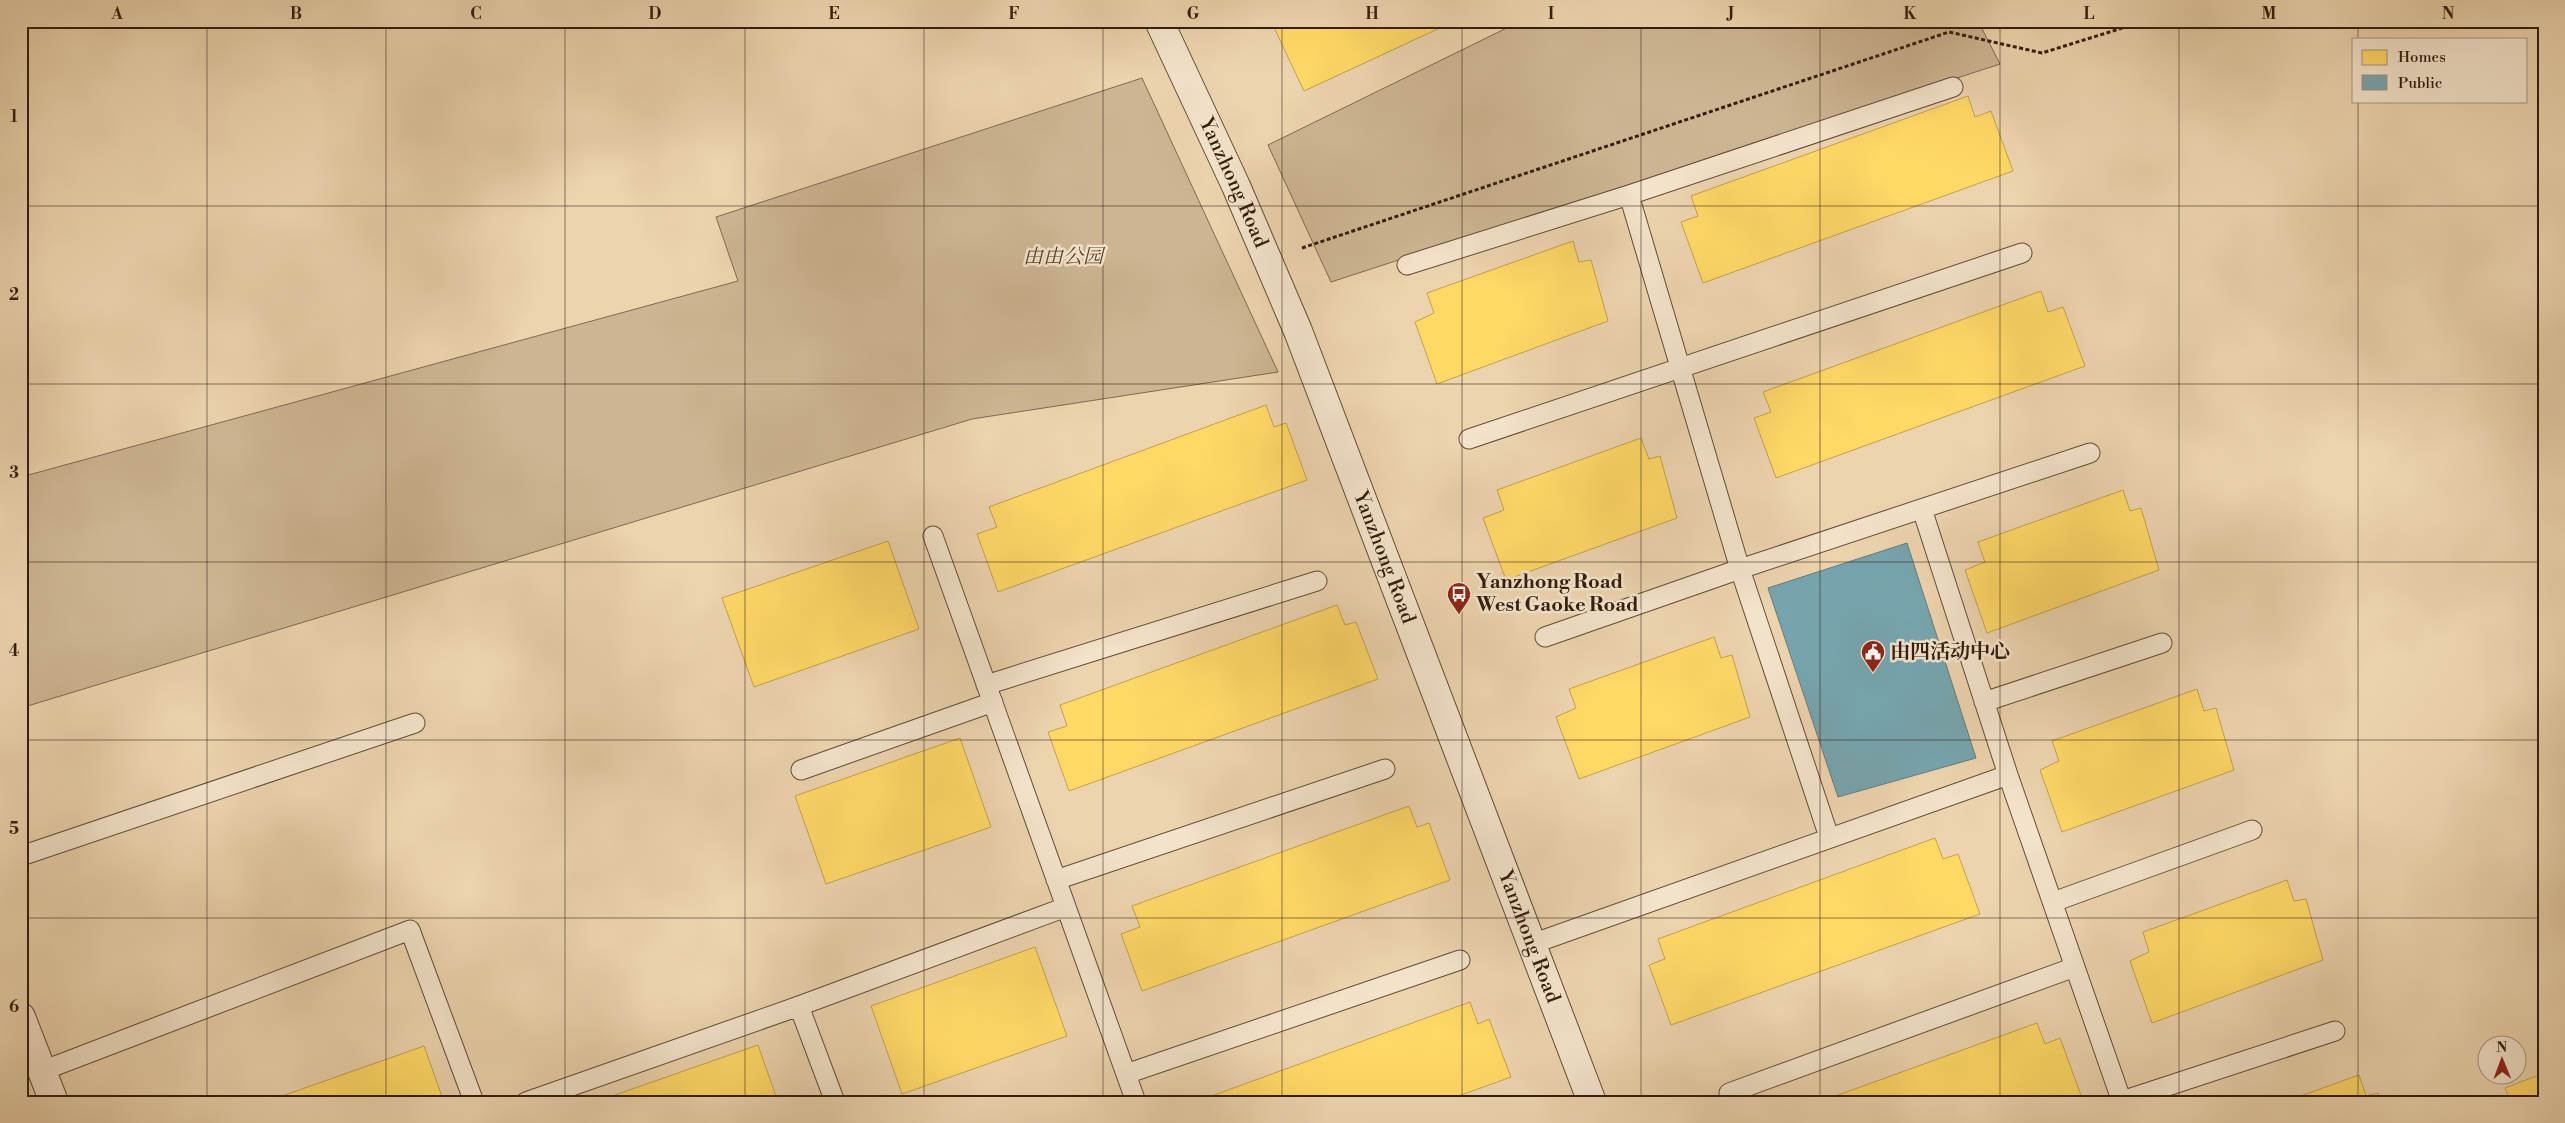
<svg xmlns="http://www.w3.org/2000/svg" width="2565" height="1123" font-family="'Libre Bodoni','Noto Serif SC',serif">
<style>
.green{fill:#cdb593;stroke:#806950}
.homes{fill:#ffd966;stroke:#c2a14c}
.public{fill:#76a5af;stroke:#627c7f}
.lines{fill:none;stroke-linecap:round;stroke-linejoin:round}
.service-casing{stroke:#624b36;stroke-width:21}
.minor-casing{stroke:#624b36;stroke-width:30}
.path{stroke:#341d0e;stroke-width:3;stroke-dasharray:4 2.5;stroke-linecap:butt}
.service{stroke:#f3e3ca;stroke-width:19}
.minor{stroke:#f3e3ca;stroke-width:28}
.grid{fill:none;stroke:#341d0e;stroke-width:1;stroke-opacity:0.55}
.labels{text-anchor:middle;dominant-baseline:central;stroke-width:5;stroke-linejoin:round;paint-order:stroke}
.street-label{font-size:20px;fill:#341d0e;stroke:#f3e3ca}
.park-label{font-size:20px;font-style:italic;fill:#5a432f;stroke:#f3e3ca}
.poi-label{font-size:20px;font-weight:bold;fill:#341d0e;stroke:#f3e3ca;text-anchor:start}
.neatline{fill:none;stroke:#341d0e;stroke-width:2}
.grid-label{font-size:16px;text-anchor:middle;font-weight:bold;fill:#341d0e}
</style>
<rect width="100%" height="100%" fill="#ecd4ae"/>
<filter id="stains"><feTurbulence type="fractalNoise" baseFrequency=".004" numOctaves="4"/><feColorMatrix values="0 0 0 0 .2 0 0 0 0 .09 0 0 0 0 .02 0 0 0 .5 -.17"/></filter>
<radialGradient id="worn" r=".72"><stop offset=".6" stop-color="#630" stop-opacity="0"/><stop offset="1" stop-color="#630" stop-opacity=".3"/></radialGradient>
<path class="green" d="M1521,21H1978L2000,64L1331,282L1268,145Z
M1142,78L1278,372L972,419L21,708V477L738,281L716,217Z"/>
<path class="homes" d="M1271,21H1455L1304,91Z
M1968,96L1975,117L1991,111L2013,171L1703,283L1681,222L1698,216L1691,196Z
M1573,241L1579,262L1591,260L1608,321L1437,384L1415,322L1434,313L1427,293Z
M2041,291L2048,312L2063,307L2085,366L1776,478L1754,418L1771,412L1763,392Z
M1266,405L1274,427L1286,423L1307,480L998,592L977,534L997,527L989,507Z
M1641,438L1649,459L1660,456L1677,518L1506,580L1483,518L1504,510L1497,490Z
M2123,490L2130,511L2141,508L2159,570L1987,633L1965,570L1985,562L1978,542Z
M888,541L919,629L754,687L722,598Z
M1337,605L1345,625L1356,622L1378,679L1069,791L1048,732L1067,726L1060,705Z
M1714,637L1721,658L1732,655L1750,717L1579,779L1556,717L1576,708L1569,689Z
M2197,689L2204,711L2216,708L2234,770L2062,832L2040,770L2059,761L2052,741Z
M960,738L991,827L826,884L795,796Z
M1409,806L1417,827L1429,823L1450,880L1142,991L1121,934L1140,927L1132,906Z
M1935,838L1943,859L1958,854L1980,914L1671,1025L1649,965L1665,959L1658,939Z
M2287,880L2294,901L2306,899L2323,960L2152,1023L2130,961L2149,952L2143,932Z
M1035,947L1067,1036L902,1094L871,1006Z
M1470,1002L1478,1024L1489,1019L1511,1077L1442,1102H1195Z
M2037,1023L2045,1044L2060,1038L2082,1098L2071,1102H1819Z
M758,1045L778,1102H595Z
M424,1046L444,1102H265Z
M2544,1073V1102H2511L2505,1088Z
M2359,1075L2366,1096L2378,1093L2380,1102H2284Z"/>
<path class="public" d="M1907,543L1976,758L1838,797L1768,588Z"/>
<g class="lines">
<g class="service-casing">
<path id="service" d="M1629,195L1740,569L1829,837
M1407,265L1629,195L1953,87
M1469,439L2022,253
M1922,509L2008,775L2122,1102
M933,536L1136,1102
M1545,637L1740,569L2090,453
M986,685L1317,581
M1984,702L2162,643
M801,770L993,702
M21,856L415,723
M1056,880L1385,769
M2053,902L2252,830
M1532,944L2008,775
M799,1006L835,1102
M42,1071L410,930L474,1102
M1126,1074L1460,960
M1729,1093L2075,967
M2122,1101L2335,1031
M526,1102L799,1006L1066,907"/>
</g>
<g class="minor-casing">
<g id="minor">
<path id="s1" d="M1159,21L1236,186L1298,331L1592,1102"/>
<path d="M21,1017L54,1102"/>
</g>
</g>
<path class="path" d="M1302,248L1949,32L2042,53L2145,21"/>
<use href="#service" class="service"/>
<use href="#minor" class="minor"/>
</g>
<path class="grid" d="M207,21V1102M386,21V1102M565,21V1102M745,21V1102M924,21V1102M1103,21V1102M1282,21V1102M1462,21V1102M1641,21V1102M1820,21V1102M2000,21V1102M2179,21V1102M2358,21V39M2358,101V1102M21,206H2544M21,384H2544M21,562H2544M21,740H2544M21,918H2544"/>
<defs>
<g id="bus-pin" transform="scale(1.25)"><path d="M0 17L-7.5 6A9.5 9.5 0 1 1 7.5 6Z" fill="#8f2418" stroke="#f3e3ca"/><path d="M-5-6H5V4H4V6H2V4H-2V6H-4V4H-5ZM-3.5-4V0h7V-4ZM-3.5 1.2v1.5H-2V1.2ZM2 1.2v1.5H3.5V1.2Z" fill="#fff"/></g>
<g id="civic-pin" transform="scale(1.25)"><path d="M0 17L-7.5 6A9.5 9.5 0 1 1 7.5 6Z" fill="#8f2418" stroke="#f3e3ca"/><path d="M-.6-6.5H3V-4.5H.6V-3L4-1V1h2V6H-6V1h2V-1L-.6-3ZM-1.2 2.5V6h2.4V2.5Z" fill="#fff"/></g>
</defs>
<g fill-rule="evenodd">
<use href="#bus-pin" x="1459" y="594"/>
<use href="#civic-pin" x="1873" y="652"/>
</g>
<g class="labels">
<g class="street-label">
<text stroke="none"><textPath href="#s1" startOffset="178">Yanzhong Road</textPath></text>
<text stroke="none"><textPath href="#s1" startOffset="582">Yanzhong Road</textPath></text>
<text stroke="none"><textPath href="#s1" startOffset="988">Yanzhong Road</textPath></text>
</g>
<g class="park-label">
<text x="1063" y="257">由由公园</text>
</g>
<g class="poi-label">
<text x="1476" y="582">Yanzhong Road<tspan x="1476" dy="23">West Gaoke Road</tspan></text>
<text x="1890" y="652">由四活动中心</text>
</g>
</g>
<rect width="2565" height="1123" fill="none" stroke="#ecd4ae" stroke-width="55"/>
<rect x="2352" y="38" width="175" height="65" fill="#f3e3ca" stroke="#a7947f"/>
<rect x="2362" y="50" width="25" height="15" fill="#ffd966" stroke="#a7947f"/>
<text x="2398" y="62" font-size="15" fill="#341d0e">Homes</text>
<rect x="2362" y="75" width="25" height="15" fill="#76a5af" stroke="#a7947f"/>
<text x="2398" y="88" font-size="15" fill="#341d0e">Public</text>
<g transform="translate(2502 1060) rotate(359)"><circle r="24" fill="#f3e3ca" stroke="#a7947f"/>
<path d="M0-4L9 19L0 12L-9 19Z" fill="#8f2418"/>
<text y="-8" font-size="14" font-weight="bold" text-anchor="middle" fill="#341d0e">N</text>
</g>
<rect x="28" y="28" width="2510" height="1068" class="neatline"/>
<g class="grid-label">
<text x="117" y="19">A</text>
<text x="296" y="19">B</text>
<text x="476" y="19">C</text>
<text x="655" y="19">D</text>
<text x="834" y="19">E</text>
<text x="1014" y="19">F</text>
<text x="1193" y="19">G</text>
<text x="1372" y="19">H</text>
<text x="1551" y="19">I</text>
<text x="1731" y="19">J</text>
<text x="1910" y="19">K</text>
<text x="2089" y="19">L</text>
<text x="2269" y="19">M</text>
<text x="2448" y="19">N</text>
<text x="14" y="122">1</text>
<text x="14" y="300">2</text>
<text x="14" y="478">3</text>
<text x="14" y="656">4</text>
<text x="14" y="834">5</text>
<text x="14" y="1012">6</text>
</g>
<rect width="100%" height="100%" filter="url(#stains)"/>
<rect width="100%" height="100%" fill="url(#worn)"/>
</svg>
